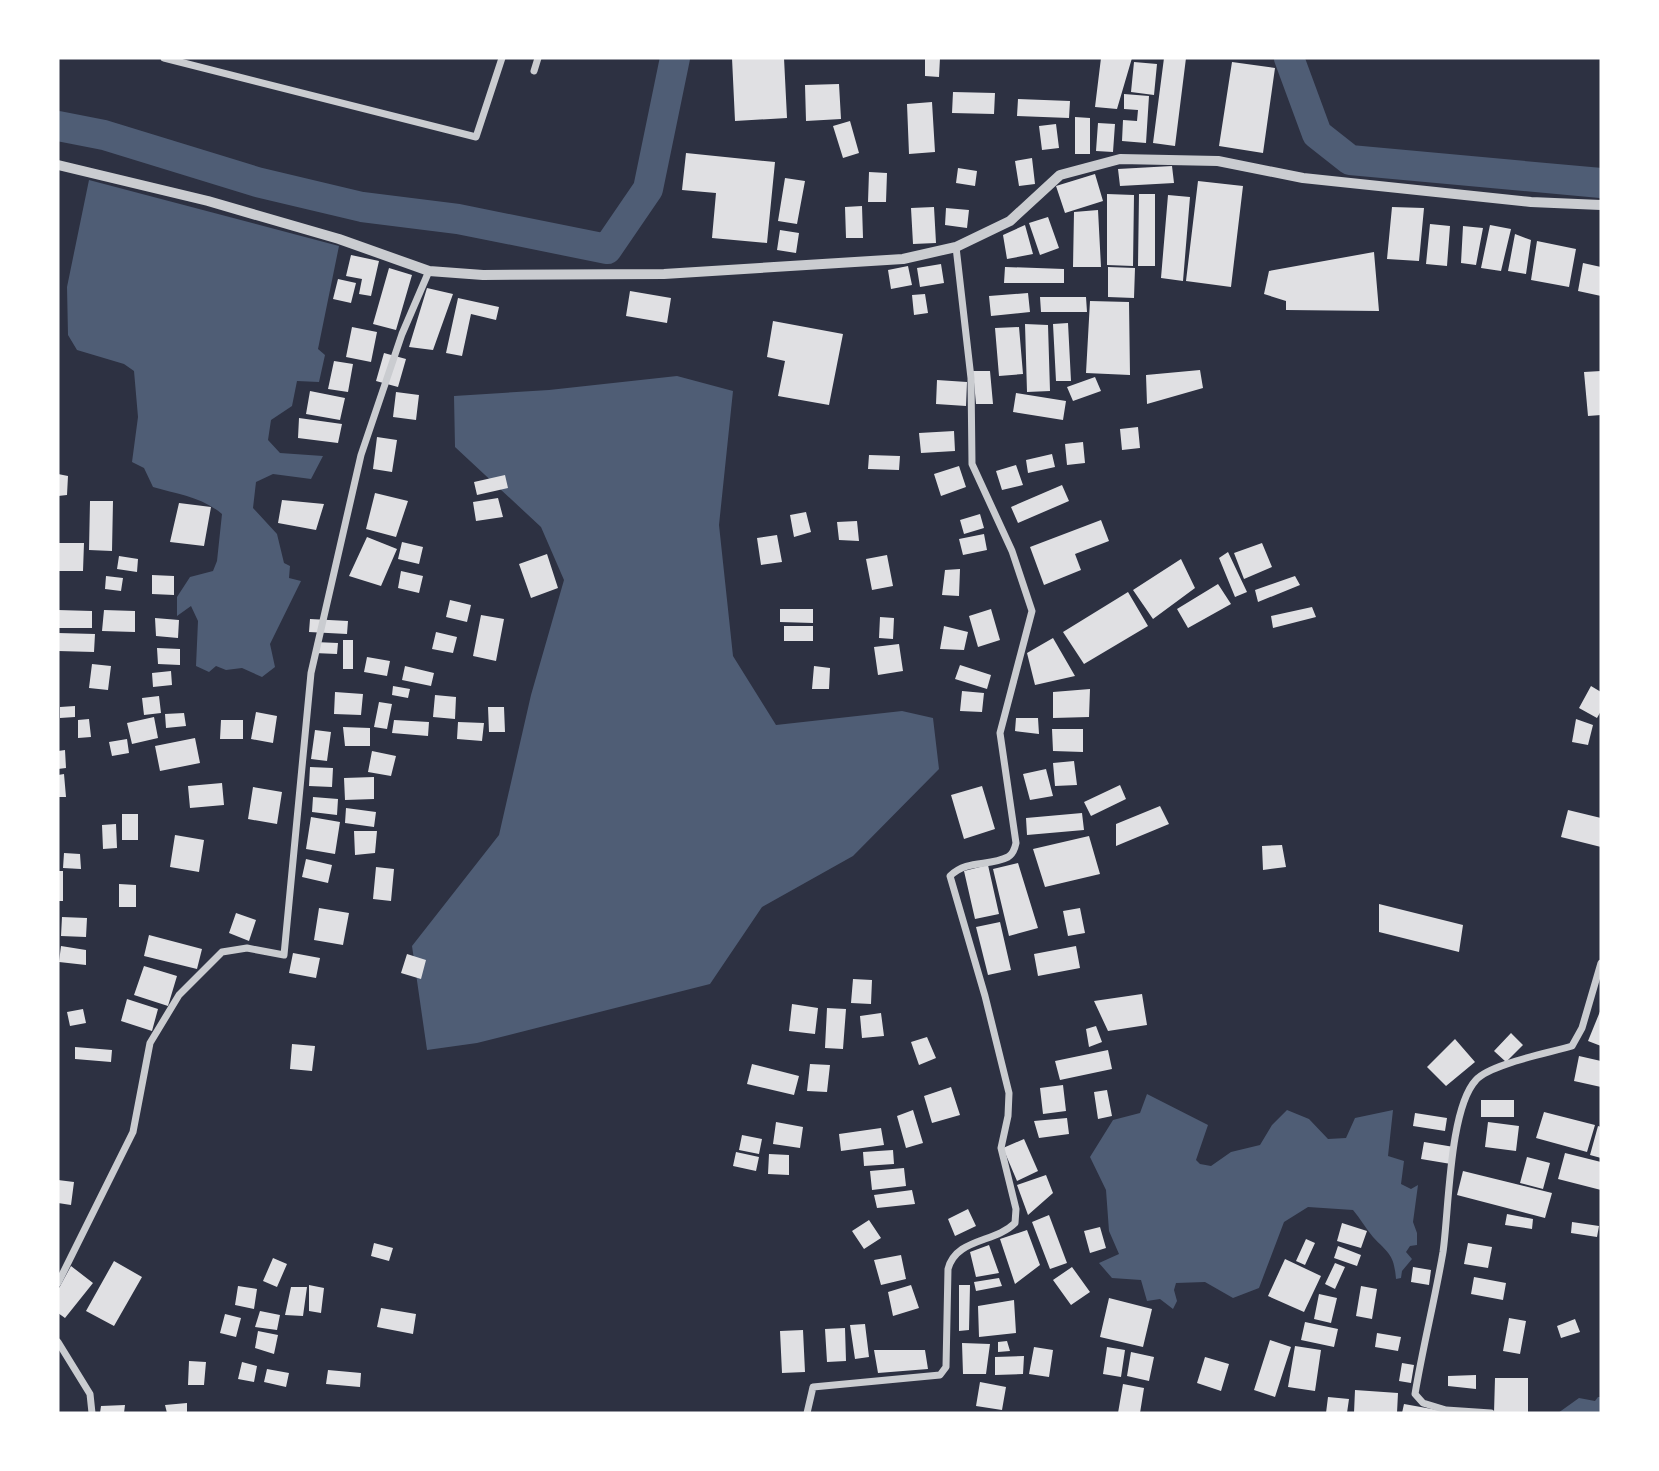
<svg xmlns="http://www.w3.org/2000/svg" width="1659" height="1471" font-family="Barlow,sans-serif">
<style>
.water{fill:#4f5d75}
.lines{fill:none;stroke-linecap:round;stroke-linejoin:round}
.river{stroke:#4f5d75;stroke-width:30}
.building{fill:#e0e0e3}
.minor{stroke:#caccd0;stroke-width:7}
.tertiary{stroke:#caccd0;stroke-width:10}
</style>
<rect width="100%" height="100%" fill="#2d3142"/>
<path class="water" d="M89,180L339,246L318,349L325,355L319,382L297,381L292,406L271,420L268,440L280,453L323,456L311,479L273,474L256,482L253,508L277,534L284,563L290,566L289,578L301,581L270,644L275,667L262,677L242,668L226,670L216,666L209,672L196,666L198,621L191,606L177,616V597L190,577L213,571L217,561L222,514C202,497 177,494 153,487L144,468L132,462L138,417L134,371L124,364L77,350L68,335L67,287Z
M677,376L733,391L719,525L733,656L776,725L902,711L933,718L939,769L853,856L762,907L710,984L477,1043L427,1050L412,946L499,835L531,695L564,580L541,527L455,447L454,396L549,390Z
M1147,1094L1208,1125L1196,1160L1200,1164L1211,1166L1231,1152L1260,1145L1272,1125L1287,1110L1309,1119L1328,1139L1346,1138L1355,1118L1393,1110L1388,1156L1404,1161L1401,1184L1411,1189L1418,1185L1413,1222L1417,1233V1245L1410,1246L1406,1252L1412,1259L1402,1271L1401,1278L1396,1279C1394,1254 1389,1254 1373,1237C1366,1229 1360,1218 1353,1210L1308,1207L1284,1222L1259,1288L1233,1298L1205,1282L1176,1283L1174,1290L1177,1301L1173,1309L1160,1299L1147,1301L1141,1280L1112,1278L1099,1263L1119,1254L1109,1231L1106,1190L1090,1157L1113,1120L1140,1113Z
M1598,1397H1601V1413H1558L1579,1398L1595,1401Z"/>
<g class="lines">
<path class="river" d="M1289,58L1317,134L1350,160L1601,183
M58,126L104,135L257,182L362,207L458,219L607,249L648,189L675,58"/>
</g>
<path class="building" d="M732,58H784L787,118L735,121Z
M925,58H940L939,77L925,76Z
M1101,58H1132L1117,109L1095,107Z
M1164,58H1186L1175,146L1153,143Z
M1134,62L1157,64L1154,95L1131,92Z
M1232,62L1275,68L1263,153L1219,146Z
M839,84L841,119L806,121L805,85Z
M953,92L995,93L994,114L952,113Z
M1124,94L1149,96L1146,143L1122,141L1123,120L1137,121L1138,110L1124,109Z
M1018,99L1070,101L1069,118L1017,116Z
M932,102L935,152L909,154L907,104Z
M1075,117L1090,118V154H1075Z
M850,121L859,153L843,158L833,126Z
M1098,123L1115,124L1113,152L1096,151Z
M1056,124L1059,148L1042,150L1039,126Z
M686,153L775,162L767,243L712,238L716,193L682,190Z
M1032,158L1035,184L1019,186L1015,161Z
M1172,166L1174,183L1120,186L1118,169Z
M958,168L977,171L975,186L956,183Z
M869,172L887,173L886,202H868Z
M1095,174L1103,201L1065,213L1056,186Z
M785,178L805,181L797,224L778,221Z
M1198,181L1243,186L1231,287L1186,281Z
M1107,194L1134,195L1133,266L1107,265Z
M1139,194H1155V266H1138Z
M1168,195L1190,197L1183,281L1161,278Z
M862,206L863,238H846L845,207Z
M934,207L936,243L913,244L911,208Z
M1392,207L1424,208L1419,261L1387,259Z
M946,208L969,210L967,228L945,225Z
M1098,210L1101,267H1073L1074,212Z
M1048,217L1059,248L1040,255L1029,223Z
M1430,224L1450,226L1447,266L1426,264Z
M1025,225L1033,254L1007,259L1003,235Z
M1490,225L1511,229L1501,271L1481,268Z
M1463,226L1483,228L1476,265L1461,263Z
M780,230L799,233L796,253L777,250Z
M1515,234L1531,240L1526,274L1508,271Z
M1537,241L1576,249L1569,287L1531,280Z
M1374,252L1379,311L1286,310V301L1264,294L1269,271Z
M351,255L379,261L371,296L359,294L362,279L346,276Z
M1583,263L1601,267V296L1578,291Z
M941,264L944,283L920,287L917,268Z
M908,266L912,285L891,289L888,270Z
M1005,267L1064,269V283H1004Z
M1108,267L1135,268L1134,298L1108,297Z
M389,268L412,275L396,330L373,324Z
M338,279L356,283L351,303L333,299Z
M427,288L453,294L433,350L409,347Z
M630,291L671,298L667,323L626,316Z
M1028,293L1030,312L991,316L989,296Z
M925,294L928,313L914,315L912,295Z
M1040,297H1086L1087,312H1041Z
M458,298L499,307L496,320L471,314L462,356L446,353Z
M1090,301L1129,302L1130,375L1086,373Z
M773,321L843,334L829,405L778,396L785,361L767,357Z
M1068,323L1071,381H1056L1053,324Z
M1025,324L1048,325L1050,391L1027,392Z
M352,327L377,332L371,362L346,357Z
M1019,327L1023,374L999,376L995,328Z
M384,353L406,359L398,387L376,381Z
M334,361L353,364L348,392L328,389Z
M1200,370L1203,388L1147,404L1146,375Z
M973,371H990L993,404H976Z
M1601,371V415L1588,416L1584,372Z
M1095,377L1101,391L1073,401L1067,387Z
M937,380L967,382L966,406L936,404Z
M310,391L345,398L340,420L306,414Z
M396,392L419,395L416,420L393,417Z
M1016,393L1066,401L1063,420L1013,412Z
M299,418L342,424L338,443L298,438Z
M1138,427L1140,448L1122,450L1120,429Z
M954,431L955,451L921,453L919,433Z
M377,437L397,440L392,472L373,469Z
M1083,442L1085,463L1067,465L1065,444Z
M1052,454L1055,467L1028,473L1026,460Z
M869,455L900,456L899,470L868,469Z
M1016,465L1023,485L1002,490L996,471Z
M959,466L966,487L941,496L934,474Z
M58,474L68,476L67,495L58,496Z
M505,475L508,488L477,495L474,482Z
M1062,485L1069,501L1018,523L1011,507Z
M375,493L408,501L396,537L366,529Z
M498,498L503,517L476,521L473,502Z
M282,500L324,504L316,530L278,523Z
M90,501H113L112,551L89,550Z
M179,503L211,507L204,546L170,542Z
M806,512L811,532L794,537L790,515Z
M980,514L984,528L964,534L960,520Z
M1101,520L1109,541L1075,554L1081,570L1044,585L1030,547Z
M857,521L859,541L839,540L837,522Z
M984,534L987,550L963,555L959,539Z
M777,535L782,562L761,565L757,538Z
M367,537L397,549L381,586L349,576Z
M402,542L423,547L419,564L398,559Z
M58,543H84L83,571H58Z
M1262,543L1272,567L1244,579L1234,553Z
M1228,552L1247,592L1235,597L1219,558Z
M547,554L558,588L531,598L519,564Z
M887,555L893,586L872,590L866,559Z
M119,556L138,559L137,572L117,569Z
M1181,559L1195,588L1153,619L1133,590Z
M960,569L959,596L942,595L945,570Z
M401,571L423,576L419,593L398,588Z
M152,575L174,576V595L152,594Z
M106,576L123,578L121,591L105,589Z
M1295,576L1300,585L1258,602L1255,590Z
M1218,584L1231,604L1188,628L1177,609Z
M1128,592L1148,626L1084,664L1063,632Z
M450,600L471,605L467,622L446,617Z
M1312,607L1316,617L1273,628L1271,616Z
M780,609H813V623L780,622Z
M991,609L1000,640L978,647L969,616Z
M58,610L92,611V628H58Z
M104,610L135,611V632L102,631Z
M481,615L504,619L496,661L473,656Z
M880,617L894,618L893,639L879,638Z
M155,618L179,620L178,638L156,636Z
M310,619L348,621L347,634L309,632Z
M784,626H813V641H784Z
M944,626L968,632L964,650L940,649Z
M436,632L457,637L453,653L432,649Z
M58,633L95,634L94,652L58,651Z
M1053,638L1075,676L1035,685L1027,653Z
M343,640H353V669H343Z
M315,642L338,643L337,654L314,653Z
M899,644L903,671L878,675L874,647Z
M157,648L180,649V665L158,664Z
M367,657L390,661L387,676L364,672Z
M92,664L111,666L108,690L89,688Z
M960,665L991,675L987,689L955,679Z
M405,666L434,673L431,686L402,680Z
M814,666L830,668L829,689H812Z
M171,671L172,685L153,687L152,673Z
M393,686L410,689L408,698L392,695Z
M1591,686L1601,692V711L1597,718L1579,708Z
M1090,689L1089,717L1053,718V692Z
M962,691L984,693L982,712L960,711Z
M335,692L363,694L361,715L334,714Z
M435,695L456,697L455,719L433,717Z
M159,696L161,713L144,715L142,698Z
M379,702L392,704L387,729L374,727Z
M75,706V717L60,718V707Z
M488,707H504L505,732H489Z
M256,712L277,716L273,743L251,739Z
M184,713L186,726L166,728L165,714Z
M154,717L158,738L132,744L127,723Z
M1016,718H1038L1039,734L1015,731Z
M89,719L91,737L78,738V720Z
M1576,719L1593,725L1588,745L1572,742Z
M221,720H243V739H220Z
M394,720L429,722L428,736L392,733Z
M458,722L484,723L482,741L457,739Z
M343,727L370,728V746H345Z
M1052,729H1083V752L1053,751Z
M315,730L331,732L327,761L311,759Z
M195,738L200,763L160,771L155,746Z
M127,739L129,753L112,756L109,742Z
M65,750L66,768L58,769V751Z
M372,751L396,756L391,776L368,772Z
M1074,761L1077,785L1055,786L1053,763Z
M310,767L333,768L332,787L309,786Z
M1046,769L1053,796L1030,800L1023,774Z
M64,774L66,797H58V775Z
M374,777V799L345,800L344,778Z
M222,783L224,805L190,808L188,786Z
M1120,785L1126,799L1091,816L1084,802Z
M982,786L995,829L964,839L951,795Z
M253,787L282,792L277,824L248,819Z
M313,797L338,799L337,815L312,812Z
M1160,806L1169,824L1116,846V824Z
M346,808L376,812L374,827L345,823Z
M1568,810L1601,818V847L1561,837Z
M1082,813L1084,830L1027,835L1026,818Z
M122,814H138V840H122Z
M311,817L340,822L335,854L306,849Z
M116,824L117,848L103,849L102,825Z
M354,831H377L375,853L355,855Z
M175,835L204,840L199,872L170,867Z
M1089,836L1100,874L1045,887L1033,849Z
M1282,845L1286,867L1263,870L1262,846Z
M64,853L80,854L81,869L63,868Z
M306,859L332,865L328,883L302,877Z
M1018,863L1038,928L1009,936L993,869Z
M988,865L999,914L975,919L964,871Z
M376,867L394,869L391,901L373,899Z
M58,871H63V901H58Z
M119,884L136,885V907H119Z
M1379,904L1463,925L1459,952L1379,932Z
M319,908L349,913L343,945L314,940Z
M1080,908L1085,933L1068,936L1063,911Z
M236,913L256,920L249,941L229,933Z
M62,917L87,918L86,937L61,936Z
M1000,922L1011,970L988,975L976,927Z
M149,935L202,949L197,969L144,956Z
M61,946L86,950V965L59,962Z
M1076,946L1080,968L1038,976L1034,954Z
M293,953L320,958L316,978L289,973Z
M407,954L426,960L421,979L401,973Z
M144,966L177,976L168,1006L134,995Z
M853,979L872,980L871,1004L851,1003Z
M1142,994L1147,1025L1108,1031L1094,1001Z
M127,999L158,1009L152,1031L121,1021Z
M792,1004L818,1008L815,1034L789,1031Z
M827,1008L846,1009L843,1049L825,1048Z
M83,1009L86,1023L70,1026L67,1012Z
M1601,1009V1046L1588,1041Z
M881,1013L884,1036L862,1038L860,1016Z
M1096,1026L1102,1042L1089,1047L1086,1029Z
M1511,1033L1523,1045L1506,1062L1494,1051Z
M927,1037L936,1058L919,1065L911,1042Z
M1455,1039L1475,1062L1446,1086L1427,1067Z
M292,1044L315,1046L312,1071L290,1069Z
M75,1047L112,1050L111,1062L75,1059Z
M1108,1050L1112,1069L1060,1080L1055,1061Z
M1579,1056L1601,1061V1087L1574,1081Z
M752,1064L799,1076L794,1095L747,1084Z
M810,1064L830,1065L827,1092L807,1091Z
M1063,1085L1066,1111L1043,1114L1040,1088Z
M951,1087L960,1115L932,1123L924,1096Z
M1107,1090L1112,1116L1098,1119L1094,1092Z
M1481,1100H1514V1117H1481Z
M913,1110L923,1143L906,1148L897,1116Z
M1544,1112L1595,1125L1587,1152L1536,1138Z
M1415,1113L1447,1118L1445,1131L1413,1126Z
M1067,1118L1069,1134L1039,1138L1034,1121Z
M776,1122L803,1127L800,1148L773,1144Z
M1488,1122L1519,1126L1516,1151L1485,1147Z
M1598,1126L1601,1127V1158L1590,1155Z
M881,1128L884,1145L841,1151L839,1134Z
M742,1135L762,1139L759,1154L739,1150Z
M1024,1139L1038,1171L1017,1181L1003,1148Z
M1424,1142L1454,1147L1451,1164L1421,1159Z
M893,1150L894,1164L864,1166L863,1152Z
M736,1152L759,1157L756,1171L733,1166Z
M1565,1153L1601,1162V1190L1558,1179Z
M769,1154L789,1155V1175L768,1174Z
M1527,1157L1550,1163L1543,1189L1520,1183Z
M904,1168L906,1186L872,1190L870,1171Z
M1463,1171L1552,1193L1545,1218L1457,1195Z
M1046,1175L1053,1193L1028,1215L1017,1185Z
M58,1180L74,1182L71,1205L58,1203Z
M912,1190L915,1204L877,1208L874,1195Z
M968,1209L976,1226L955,1236L948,1219Z
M1507,1214L1533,1219L1532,1229L1505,1225Z
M1049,1215L1067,1263L1050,1269L1032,1222Z
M869,1220L881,1238L864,1249L852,1231Z
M1572,1222L1599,1226L1597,1237L1571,1233Z
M1342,1223L1367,1231L1361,1248L1337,1241Z
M1100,1227L1106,1248L1090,1253L1084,1231Z
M1027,1230L1040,1265L1015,1284L1000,1239Z
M1306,1239L1315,1243L1305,1265L1296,1261Z
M374,1243L393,1248L389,1261L371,1256Z
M1468,1243L1492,1247L1488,1268L1464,1264Z
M989,1245L999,1273L976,1277L970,1252Z
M1338,1246L1361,1255L1357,1266L1334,1258Z
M901,1255L906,1279L881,1285L874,1260Z
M273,1258L287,1264L277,1287L263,1281Z
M1285,1259L1321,1276L1304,1312L1268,1296Z
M114,1261L142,1277L114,1326L86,1311Z
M1335,1263L1345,1267L1335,1289L1325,1284Z
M71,1266L93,1283L65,1318L58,1313V1290Z
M1072,1267L1090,1292L1071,1305L1053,1280Z
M1413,1267L1431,1270L1429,1285L1411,1282Z
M1474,1277L1506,1283L1503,1300L1471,1294Z
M999,1278L1002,1286L976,1291L974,1282Z
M309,1285L324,1288L321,1313L309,1311Z
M911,1285L919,1308L893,1316L888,1292Z
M959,1285H970L969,1330L959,1331Z
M238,1286L257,1289L254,1309L235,1305Z
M1361,1286L1377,1289L1372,1319L1356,1316Z
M291,1287H307L303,1316L285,1315Z
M1319,1294L1337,1298L1331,1323L1314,1319Z
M1109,1298L1152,1309L1143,1347L1100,1337Z
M1014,1300L1016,1333L979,1337L978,1306Z
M381,1308L416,1314L413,1334L377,1327Z
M260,1311L280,1315L277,1330L255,1327Z
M225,1314L241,1318L236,1337L220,1333Z
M1509,1318L1526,1321L1520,1354L1503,1351Z
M1575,1319L1580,1332L1561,1338L1557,1326Z
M1305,1322L1338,1329L1334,1347L1301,1340Z
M865,1324L869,1357L855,1359L850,1325Z
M845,1328L846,1361L827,1362L825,1329Z
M803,1330L805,1372L782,1373L780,1331Z
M258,1331L278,1335L274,1354L255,1348Z
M1377,1333L1401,1337L1398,1351L1375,1347Z
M1270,1340L1291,1347L1275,1397L1254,1390Z
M1007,1341L1010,1351L998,1352V1342Z
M962,1343L990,1344L986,1374H963Z
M1295,1346L1321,1350L1315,1391L1288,1387Z
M1034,1347L1053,1350L1049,1377L1029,1374Z
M1107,1347L1125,1350L1121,1377L1103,1374Z
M874,1350H925L928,1369L878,1373Z
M1131,1352L1154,1357L1149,1381L1127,1376Z
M1024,1356L1023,1374L995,1375V1357Z
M1205,1357L1229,1364L1221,1391L1197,1383Z
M189,1361L206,1362L204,1385H188Z
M242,1362L257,1366L254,1382L238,1379Z
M1402,1363L1414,1365L1411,1383L1399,1381Z
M267,1369L289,1373L286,1387L264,1382Z
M328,1370L361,1373L360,1387L326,1384Z
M1476,1375V1389L1448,1386V1376Z
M1495,1378H1528V1413H1494Z
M980,1382L1006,1387L1002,1410L976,1406Z
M1123,1384L1144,1388L1140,1413H1118Z
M1355,1390L1398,1393L1397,1413H1354Z
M1328,1397L1349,1399L1347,1413H1326Z
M187,1403V1413H167L165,1405Z
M1404,1404L1443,1411L1442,1413H1402Z
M125,1405L124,1413H100L101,1406Z"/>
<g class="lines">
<path class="minor" d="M164,58L476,137L502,58
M534,71L538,58
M58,1283L133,1132L150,1043L179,995L222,952L247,948L284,955L311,673L361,455L402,334L429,271
M58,1342L90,1394L92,1413
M1446,1410L1491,1413
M807,1413L813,1387L940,1375L946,1367L948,1269C956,1238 995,1243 1015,1223L1016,1209L1001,1148L1008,1116L1009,1093L985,996L950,876C968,859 988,867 1008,857C1013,854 1015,848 1016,843L1000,733L1032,611L1012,551L972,464L971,378L956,247
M1446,1413V1410L1423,1403L1415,1394C1423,1346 1435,1299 1443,1252C1449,1211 1449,1109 1476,1080C1490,1064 1549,1053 1572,1046L1582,1028L1601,963"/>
<path class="tertiary" d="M58,165L208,201L339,239L429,271L483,275L664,274L903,259L956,247L1010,221L1060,175L1120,159L1218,161L1303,178L1531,202L1601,205"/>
</g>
<rect width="1659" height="1471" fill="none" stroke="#ffffff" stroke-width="119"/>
</svg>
